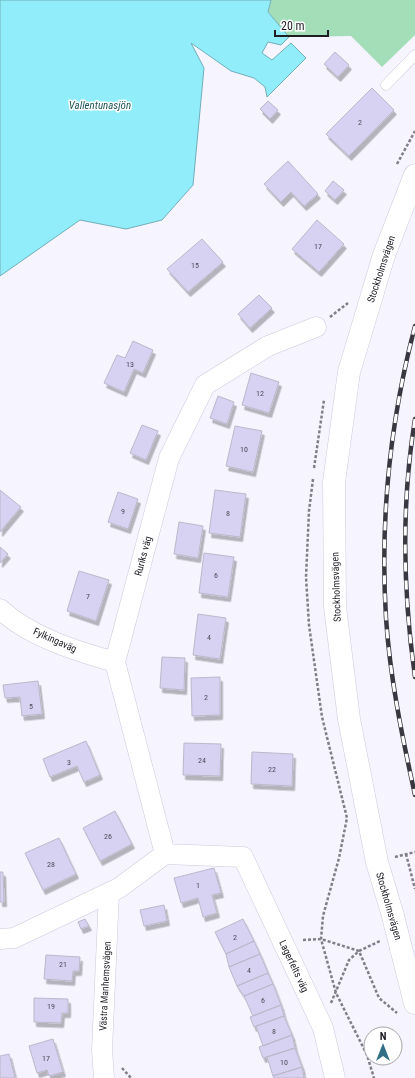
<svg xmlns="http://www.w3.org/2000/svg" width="415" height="1078" font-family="'Roboto Condensed',sans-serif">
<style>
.green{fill:#a4deb9}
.water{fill:#92edfa;stroke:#70afba}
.building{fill:#d7d1f2;stroke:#bbb8ca;filter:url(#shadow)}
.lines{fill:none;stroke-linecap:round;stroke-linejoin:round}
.lane-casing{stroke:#cdcadd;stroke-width:11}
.street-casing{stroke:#cdcadd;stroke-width:21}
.secondary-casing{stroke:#cdcadd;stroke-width:23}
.path{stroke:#807f88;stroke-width:2.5;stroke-dasharray:3 2;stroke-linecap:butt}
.lane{stroke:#fff;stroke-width:10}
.street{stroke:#fff;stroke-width:20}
.secondary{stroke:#fff;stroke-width:22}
.rail-casing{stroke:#393840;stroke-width:4.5}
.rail{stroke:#fff;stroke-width:3;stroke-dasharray:9;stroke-linecap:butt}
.secondary-bridge-casing{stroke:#cdcadd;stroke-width:23;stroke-linecap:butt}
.secondary-bridge{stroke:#fff;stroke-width:22}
.labels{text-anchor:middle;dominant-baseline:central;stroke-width:3;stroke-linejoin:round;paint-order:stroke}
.number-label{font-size:8px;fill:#4d4b58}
.street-label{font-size:10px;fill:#1f1e25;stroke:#fff}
.water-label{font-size:11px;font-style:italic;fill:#22575d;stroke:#fff}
</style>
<defs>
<filter id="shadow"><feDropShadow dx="2.5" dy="4.5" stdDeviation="0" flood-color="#0004"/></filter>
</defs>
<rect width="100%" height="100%" fill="#f5f4ff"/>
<path class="green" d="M271,0H415V35L382,67L351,36L289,37L268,12Z"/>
<path class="water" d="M0,0H271L268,12L289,37L281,45L268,42L262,53L272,60L291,43L306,58L267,97L265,87L254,78L231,71L191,43L204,68L193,185L162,220L126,229L80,220L0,276Z"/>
<path class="building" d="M335,52L349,65L338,77L324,64Z
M372,88L394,110L349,156L326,134Z
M268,101L278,110L270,119L260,109Z
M288,161L318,194L304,206L291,192L281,202L264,184Z
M333,181L344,190L335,200L325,191Z
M317,220L344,244L319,272L292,249Z
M202,239L223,262L188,292L167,269Z
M259,295L272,308L250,328L238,314Z
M133,341L153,350L143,373L134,369L124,392L104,383L117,355L125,358Z
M251,373L279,382L269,413L242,405Z
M218,396L234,402L227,424L210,418Z
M142,425L158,431L146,460L130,453Z
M235,426L262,431L253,472L226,466Z
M0,490L21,507L0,532Z
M215,490L246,494L240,537L209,533Z
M118,492L138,499L128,529L108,522Z
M179,522L203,526L198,558L174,554Z
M0,547L8,554L0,563Z
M204,553L234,557L228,597L199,593Z
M79,571L109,580L96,621L67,611Z
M198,614L226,618L220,659L193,655Z
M162,657L185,658L184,690L160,688Z
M220,677V715L192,716L191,678Z
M38,681L42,714L22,716L20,697L5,698L3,685Z
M86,741L100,775L84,782L77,766L50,777L43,759Z
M184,743L221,744L220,776L183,775Z
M252,752L293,754L292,786L251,784Z
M115,811L132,844L100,861L83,828Z
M59,838L76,874L43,890L25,853Z
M214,868L221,893L212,895L217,913L203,917L198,898L181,903L174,878Z
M0,872H3L4,902H0Z
M164,905L167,921L144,926L140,910Z
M85,919L89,926L81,929L78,922Z
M243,919L254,941L226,954L215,932Z
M254,941L260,954L229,967L226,954Z
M260,954L268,973L237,986L229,967Z
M46,955L80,957L79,971H73L72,981L44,979Z
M268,973L273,984L244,996L237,986Z
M273,984L281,1005L253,1016L244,996Z
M34,998L68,999V1013H62L61,1023L34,1022Z
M281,1005L284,1016L254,1027L250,1017Z
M284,1016L292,1035L263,1046L256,1026Z
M292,1035L295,1048L263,1058L259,1047Z
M53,1039L63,1072L49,1076L47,1070L37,1073L29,1046Z
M295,1048L302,1067L273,1076L267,1057Z
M9,1054L15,1078H0V1056Z
M302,1067L304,1078H274L273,1076Z"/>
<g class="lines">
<g class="lane-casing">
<path id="lane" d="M386,85L415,55"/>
</g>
<g class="street-casing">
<path id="street" d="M0,609C30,637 76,651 115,662
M165,854L115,662L169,458L205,385L268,346L316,327
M0,939L14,938L119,888L165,854L243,857L323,1028L335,1078
M104,1078L102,1050L109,893"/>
</g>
<g class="secondary-casing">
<path id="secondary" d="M393,916L377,862L349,719L335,607L334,482L349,372L384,255L415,175
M401,948L415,1003"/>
</g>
<path class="path" d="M397,164L415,131
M330,317L348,303
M314,468L324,400
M313,479L309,511L306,577L309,625L322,717L347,818L339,858L323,916L321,939L336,993L367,1055L374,1078
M406,854L415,889
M395,857L415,852
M303,940L321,939L359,951L379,998L397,1013
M331,1003L349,960L359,951L380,941
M122,1068L131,1078"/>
<use href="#lane" class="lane"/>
<use href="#street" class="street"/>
<use href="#secondary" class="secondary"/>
<g class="rail-casing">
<path id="rail" d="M415,326C390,421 380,520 386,618C390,678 402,736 415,795
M415,419C401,505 403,592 415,677"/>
</g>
<use href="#rail" class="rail"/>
<g class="secondary-bridge-casing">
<path id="secondary-bridge" d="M393,916L401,948"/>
</g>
<use href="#secondary-bridge" class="secondary-bridge"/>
</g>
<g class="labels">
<g class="number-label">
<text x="360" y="122">2</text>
<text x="318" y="246">17</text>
<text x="195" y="265">15</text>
<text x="130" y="364">13</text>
<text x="260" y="393">12</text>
<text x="244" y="449">10</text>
<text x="123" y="511">9</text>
<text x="228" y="513">8</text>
<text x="216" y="575">6</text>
<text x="88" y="596">7</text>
<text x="209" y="637">4</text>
<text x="206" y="697">2</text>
<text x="31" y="706">5</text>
<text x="202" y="760">24</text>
<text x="69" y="762">3</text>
<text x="272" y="769">22</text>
<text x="108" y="836">26</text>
<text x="51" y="864">28</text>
<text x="198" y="885">1</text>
<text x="235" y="937">2</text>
<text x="63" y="964">21</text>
<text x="249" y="970">4</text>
<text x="263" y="1000">6</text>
<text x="51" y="1006">19</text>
<text x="274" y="1031">8</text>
<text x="46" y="1058">17</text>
<text x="284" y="1062">10</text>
</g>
<g class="street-label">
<text transform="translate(381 269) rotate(-72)">Stockholmsvägen</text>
<text transform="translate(143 556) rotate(-75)">Ruriks väg</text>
<text transform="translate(336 587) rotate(-92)">Stockholmsvägen</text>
<text transform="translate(55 640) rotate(24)">Fylkingaväg</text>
<text transform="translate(389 906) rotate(74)">Stockholmsvägen</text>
<text transform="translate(294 966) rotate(65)">Lagerfelts väg</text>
<text transform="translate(105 986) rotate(-87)">Västra Manhemsvägen</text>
</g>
<g class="water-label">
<text x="100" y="105">Vallentunasjön</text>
</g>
</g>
<g transform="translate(383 1046)"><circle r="19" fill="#ffffff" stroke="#a5a5a8"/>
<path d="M0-3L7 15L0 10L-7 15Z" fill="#326f86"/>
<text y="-6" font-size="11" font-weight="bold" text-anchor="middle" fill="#1f1e25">N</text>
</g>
<path d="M275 30v6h53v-6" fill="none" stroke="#1f1e25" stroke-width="2"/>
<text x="281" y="30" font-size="12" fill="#1f1e25" stroke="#ffffff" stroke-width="3" paint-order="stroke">20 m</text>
</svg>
